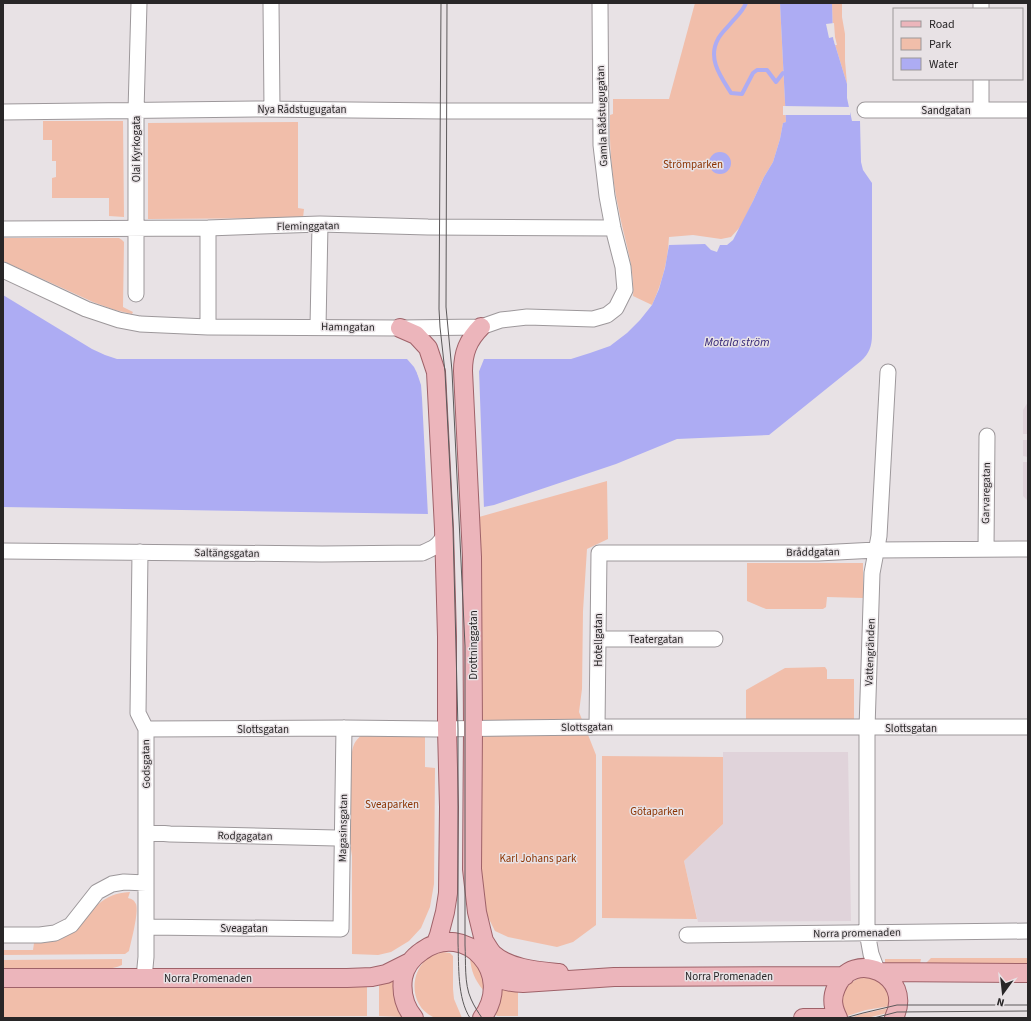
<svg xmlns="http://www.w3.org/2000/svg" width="1031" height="1021" font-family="'Source Sans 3',sans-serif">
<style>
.built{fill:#e0d3da}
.green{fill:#f1beaa}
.water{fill:#adacf3}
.pier{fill:#e8e2e5}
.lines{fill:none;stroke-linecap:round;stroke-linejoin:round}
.stream{stroke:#adacf3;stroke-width:4}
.minor-casing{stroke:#9d989b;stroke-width:17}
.major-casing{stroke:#9f6269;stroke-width:20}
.minor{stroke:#fff;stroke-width:15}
.major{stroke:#ecb5bb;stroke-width:18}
.tram{stroke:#5c595a;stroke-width:1}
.labels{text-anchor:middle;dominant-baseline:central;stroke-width:3;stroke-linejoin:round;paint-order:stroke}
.street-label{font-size:11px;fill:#282627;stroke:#e8e2e5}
.park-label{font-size:11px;fill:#8b3301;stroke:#e8e2e5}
.water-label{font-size:12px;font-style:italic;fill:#352777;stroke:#e8e2e5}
</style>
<rect width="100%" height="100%" fill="#e8e2e5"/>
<path class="built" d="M1028,402V500H1027L1023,496V462H1028V457L1023,456V440H1028V434H1023V410Z
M723,752H848L851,921L698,922L684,861L723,824Z"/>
<path class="green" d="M695,3H780L786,122L783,123L780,139L773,162L764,177L753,201L741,226L731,237L721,239L693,235L669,237C668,261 662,283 652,305L633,296C635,266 623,236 618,206C612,176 609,146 610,115L613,114V99H669Z
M832,3H842V17L845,34V61L847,84L833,38Z
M43,121H123L124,217L109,216V198H52V178L56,177V161H52V140H43Z
M298,122V208L304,209L303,218L148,219V123Z
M3,238H119L122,240L124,242L123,307L133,312L132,314L115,310L93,302L3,261Z
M607,481L608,539L587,549L583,611L582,689L579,712L596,755V925L573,942L557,947L508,937L495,931L488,917L482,899L480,861L482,692L479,517Z
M747,563H863V598L827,597L826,607L823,609H766L747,601Z
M825,667L827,670V679H854V724L746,723V690L785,668Z
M363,734H425V767L435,768L434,884L430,907L421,928L409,941L391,952L378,955L352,954V856L349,835L351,759C353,746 353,742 363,734Z
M602,756L723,757V824L684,861L697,919L602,918Z
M130,892L128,898C132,899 134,900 136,904C139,912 131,942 129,951L125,954L3,955V950H33L34,943C42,942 51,943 59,940C65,938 69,933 74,929C93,911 101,893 130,892Z
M443,952L450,953L453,956V989L454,999L462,1018C454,1018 440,1020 433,1017C413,1008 409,981 422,964C427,957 435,954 443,952Z
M470,958C479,967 485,977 483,990C475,980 471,971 470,958Z
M931,958H1028V966L925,967L926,963Z
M122,959V965L117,967L108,969L3,970V960Z
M885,959H921L920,964H885Z
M398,977L403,1017L379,1016V982Z
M862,977H870L878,980L889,992L890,1006L866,1010L847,1016C837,998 843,984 862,977Z
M367,983V1016L3,1017V987L328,988C341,987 354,984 367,983Z
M499,987H518V1016H497L494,1013Z
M889,1008L887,1013L867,1018H850L861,1014Z"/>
<path class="water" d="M780,3H832L833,38L847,84V98L852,121H860L861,162L863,170L872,183V335C872,346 869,354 861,361L769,435L677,439L616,464L494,505L458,512L428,514L3,507V295L92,349L105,355L117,359H407L414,367L419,377L478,374L484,359H571L590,353L610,346L627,333L640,320L652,305L659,289L665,268L669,245L705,244L711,250L717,252L720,245H727L733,240L753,201L764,177L773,162L780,139L783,123L786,122Z
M709 163a11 11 0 1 1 22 0a11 11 0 1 1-22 0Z"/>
<path class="pier" d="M834,23L835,37L837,45H835L833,37L829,38L826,24Z
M783,106L850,107V115H783Z
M477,370H479L484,509L458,514L428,516L422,398L421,385L417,373H419L420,375L477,372Z"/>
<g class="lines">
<path class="stream" d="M746,3C743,11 737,16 731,23C727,28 721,33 718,39C707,59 721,77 731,93L742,94L753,73L757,70H767L776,82L783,73"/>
<g class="minor-casing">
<path id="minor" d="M271,3L272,109
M981,9V3
M865,110H1028
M981,110V79
M3,112L260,109L443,111H600
M3,229L208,228L320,224L428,227L613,228
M3,270L86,309L119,320L140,324L208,327L400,328L481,327L501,320L527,317L593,319L607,315L616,308L625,290L623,267L613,228L607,196L601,145L600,3
M136,294V111L139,3
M208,327V228
M318,327L320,224
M986,549L987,436
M3,551L322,554L422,553C434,548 437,547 444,536
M140,552L138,713L146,729V957L144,978
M598,639H715
M597,727L599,553H818L876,550L1028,549
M146,729L344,728L437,729L597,727H1028
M147,832L170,834L336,838L342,836
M146,927L341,929L344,728
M3,935H40L55,933L71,925L97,892L112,884L124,882L146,883
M687,935L1028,931
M877,970L871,954L867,932V728L872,573L879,536L888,372"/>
</g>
<g class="major-casing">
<path id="major" d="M481,327C468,340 463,353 463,371L472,557L473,729L472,869L477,912L484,941L489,967
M400,328L416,335L428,348L436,372L444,529L447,637V729L449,807L448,893L445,912L439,935L436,943
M484,941C487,945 489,950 493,954C509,969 539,971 559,973
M881,972L1028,973
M492,975C502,981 511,983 523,983L614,977L845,976
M3,978H347L372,977L386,974L410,962
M414,1018C404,1006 401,993 403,978C405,967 413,957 422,951C466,920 515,974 482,1018
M803,1018H837
M838,1018C833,1008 831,999 836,988C852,947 915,975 894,1018"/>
</g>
<use href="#minor" class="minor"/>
<use href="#major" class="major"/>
<path class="tram" d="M441,3L439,309L440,327L445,372L453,528L458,729V943C459,966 457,998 470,1018
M447,3L446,307L452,371L465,646V945C466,962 464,984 471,999C474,1006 478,1012 482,1018
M845,1018L863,1013L897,1005H1028
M874,1018L897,1012L1028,1011"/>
</g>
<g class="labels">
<g class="street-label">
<text x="302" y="109">Nya Rådstugugatan</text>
<text x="946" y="110">Sandgatan</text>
<text transform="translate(602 116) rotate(-92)">Gamla Rådstugugatan</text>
<text transform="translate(136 149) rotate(-90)">Olai Kyrkogata</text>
<text transform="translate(308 226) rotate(-1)">Fleminggatan</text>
<text transform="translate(348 327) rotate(1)">Hamngatan</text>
<text transform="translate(986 493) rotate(-89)">Garvaregatan</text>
<text transform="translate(813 552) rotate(-1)">Bråddgatan</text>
<text transform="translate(227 553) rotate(1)">Saltängsgatan</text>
<text x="656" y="639">Teatergatan</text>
<text transform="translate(598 640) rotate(-90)">Hotellgatan</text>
<text transform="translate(473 645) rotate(-90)">Drottninggatan</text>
<text transform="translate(870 652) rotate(-88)">Vattengränden</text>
<text transform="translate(587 727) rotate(-1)">Slottsgatan</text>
<text x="911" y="728">Slottsgatan</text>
<text x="263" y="729">Slottsgatan</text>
<text transform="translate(146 764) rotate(-91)">Godsgatan</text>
<text transform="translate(343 828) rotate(-89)">Magasinsgatan</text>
<text transform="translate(245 836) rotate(1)">Rodgagatan</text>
<text x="244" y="928">Sveagatan</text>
<text transform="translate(857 933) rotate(-1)">Norra promenaden</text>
<text x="729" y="976">Norra Promenaden</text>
<text x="208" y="978">Norra Promenaden</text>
</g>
<g class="park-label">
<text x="693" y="164">Strömparken</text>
<text x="392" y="804">Sveaparken</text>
<text x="657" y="811">Götaparken</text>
<text x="538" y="858">Karl Johans park</text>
</g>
<g class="water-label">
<text x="737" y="342">Motala ström</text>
</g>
</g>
<rect width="1031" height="1021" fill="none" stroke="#282627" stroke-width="8"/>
<rect x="893" y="8" width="130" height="72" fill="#e8e2e5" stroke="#9b9799"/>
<rect x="901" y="21" width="20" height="6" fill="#ecb5bb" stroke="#9b9799"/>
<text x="929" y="28" font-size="12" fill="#282627">Road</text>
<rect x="901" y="38" width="20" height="12" fill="#f1beaa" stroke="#9b9799"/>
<text x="929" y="48" font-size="12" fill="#282627">Park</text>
<rect x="901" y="58" width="20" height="12" fill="#adacf3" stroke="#9b9799"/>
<text x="929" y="68" font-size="12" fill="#282627">Water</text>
<g transform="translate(1003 993) rotate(195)" stroke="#e8e2e5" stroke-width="3" paint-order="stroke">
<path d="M0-3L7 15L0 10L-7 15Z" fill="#282627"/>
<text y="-6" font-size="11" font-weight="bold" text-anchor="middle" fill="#282627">N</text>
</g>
</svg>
